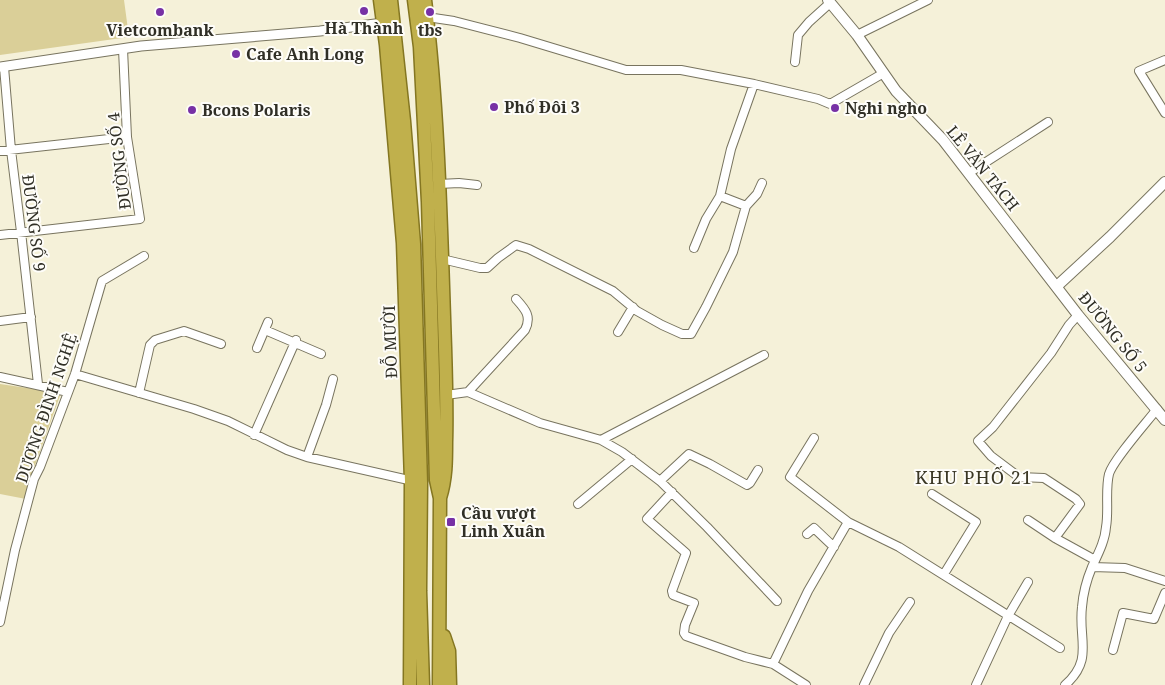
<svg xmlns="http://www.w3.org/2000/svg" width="1165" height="685" font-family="'Noto Serif',serif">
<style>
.green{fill:#dacf98}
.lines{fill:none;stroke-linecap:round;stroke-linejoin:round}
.minor-casing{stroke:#78745f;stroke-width:10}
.tertiary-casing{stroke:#78745f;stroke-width:11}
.secondary-casing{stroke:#78745f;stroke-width:12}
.trunk-casing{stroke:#847621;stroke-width:15}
.minor{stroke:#fff;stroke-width:8}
.tertiary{stroke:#fff;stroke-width:9}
.secondary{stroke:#fff;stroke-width:10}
.trunk{stroke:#c0b04c;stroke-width:12}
.poi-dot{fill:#7731a5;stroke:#fefdf9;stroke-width:2}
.labels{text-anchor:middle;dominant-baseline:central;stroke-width:4;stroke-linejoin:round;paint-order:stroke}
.poi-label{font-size:16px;font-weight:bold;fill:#302f26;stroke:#fefdf9;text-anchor:start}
.street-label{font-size:16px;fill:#302f26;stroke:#fefdf9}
.neighbourhood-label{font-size:18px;letter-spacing:1px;fill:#3b3825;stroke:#fefdf9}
</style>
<rect width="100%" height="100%" fill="#f5f1d9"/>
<path class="green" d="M0,0H124L129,37L0,55Z
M0,384L61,393L34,468L26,499L0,494Z"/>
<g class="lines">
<g class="minor-casing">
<path id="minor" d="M427,17L454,21L520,38L626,70H681L754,84L818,99L830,104L882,74
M857,35L928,0
M1165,60L1139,71L1165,113
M795,62L798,35L809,22L830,3
M4,67L11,150L21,232L38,384
M0,151L127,137
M969,173L1048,122
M439,184L459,183L477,185
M746,206L757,194L762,183
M0,235L140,219L127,137L123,49
M694,248L706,219L720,196
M442,259L480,268H487L498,258L516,245L529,249L613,291L637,311L662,325L682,334H691L706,307L733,252L746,206L720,196L731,149L754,84
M0,321L31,317
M265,330L321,354
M618,332L633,307
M257,348L268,322
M75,374L194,409L228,421L287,450L307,457L413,481
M0,377L68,392
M468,392L525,330C532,316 525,309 516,299
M139,393L150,345L155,340L184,331L221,344
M446,395L468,392L540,423L601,440L622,452L660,481L707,527L777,601
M254,435L296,340
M814,438L790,477L848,522
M601,440L764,355
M307,457L326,405L333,379
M660,481L689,454L710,464L747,485L750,483L758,470
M672,492L647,519L686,553L672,591L673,595L694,603L685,625L684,633L686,636L745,657L773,664L806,685
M932,494L976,522L944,574
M578,504L632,459
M1028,520L1055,538L1095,560
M807,534L814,528L834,547
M1055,538L1080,504L1076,499L1044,478L1019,477L991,456L978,441L993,427L1051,353L1069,325L1078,315
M1092,567L1125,568L1165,581
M0,622L15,550L34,479L40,467L75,374L102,281L144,256
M1113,650L1123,613L1154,619L1165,593
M773,664L808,591L848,522L899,547L1060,648
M864,685L889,633L910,602
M976,685L1008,616L1028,582
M1065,685C1094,660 1078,639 1082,607C1083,594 1087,579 1092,567C1098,554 1105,541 1106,527C1109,511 1105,490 1109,474C1113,460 1147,422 1157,409"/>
</g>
<g class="tertiary-casing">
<path id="tertiary" d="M0,67L141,46L320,31L383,23"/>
</g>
<g class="secondary-casing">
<path id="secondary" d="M828,0L857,35L896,91L943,140L1078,315L1165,420
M1057,286L1110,237L1165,182"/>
</g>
<g class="trunk-casing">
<path id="trunk" d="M380,0L386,45L403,243L411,481L410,685
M391,0L404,121L414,244L421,483L420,591L423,685
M414,0L420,47L428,202L436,480L440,498L439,685
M425,0C439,115 441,232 445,347C446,379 447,411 446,442C446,461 446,479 440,498
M444,636L449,651L450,685"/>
</g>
<use href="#minor" class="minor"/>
<use href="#tertiary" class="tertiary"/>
<use href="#secondary" class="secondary"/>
<use href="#trunk" class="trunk"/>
</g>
<g class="poi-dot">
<circle cx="364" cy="11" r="5"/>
<circle cx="160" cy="12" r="5"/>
<circle cx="430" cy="12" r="5"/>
<circle cx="236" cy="54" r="5"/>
<circle cx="494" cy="107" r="5"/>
<circle cx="835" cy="108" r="5"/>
<circle cx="192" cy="110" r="5"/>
<rect x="446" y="517" width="10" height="10" rx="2.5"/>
</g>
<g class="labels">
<g class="poi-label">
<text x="364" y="28" text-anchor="middle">Hà Thành</text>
<text x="160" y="30" text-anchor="middle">Vietcombank</text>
<text x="430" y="30" text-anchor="middle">tbs</text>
<text x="246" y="54">Cafe Anh Long</text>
<text x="504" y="107">Phố Đôi 3</text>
<text x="845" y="108">Nghi ngho</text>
<text x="202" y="110">Bcons Polaris</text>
<text x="461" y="513">Cầu vượt<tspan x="461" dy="18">Linh Xuân</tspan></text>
</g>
<g class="street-label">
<text transform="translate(119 161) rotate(-97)">ĐƯỜNG SỐ 4</text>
<text transform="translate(983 168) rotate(51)">LÊ VĂN TÁCH</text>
<text transform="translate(34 223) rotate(83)">ĐƯỜNG SỐ 9</text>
<text transform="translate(1113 332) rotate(51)">ĐƯỜNG SỐ 5</text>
<text transform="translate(390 342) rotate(-92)">ĐỖ MƯỜI</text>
<text transform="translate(46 408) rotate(-71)">DƯƠNG ĐÌNH NGHỆ</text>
</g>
<g class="neighbourhood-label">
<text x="974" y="477">KHU PHỐ 21</text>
</g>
</g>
</svg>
